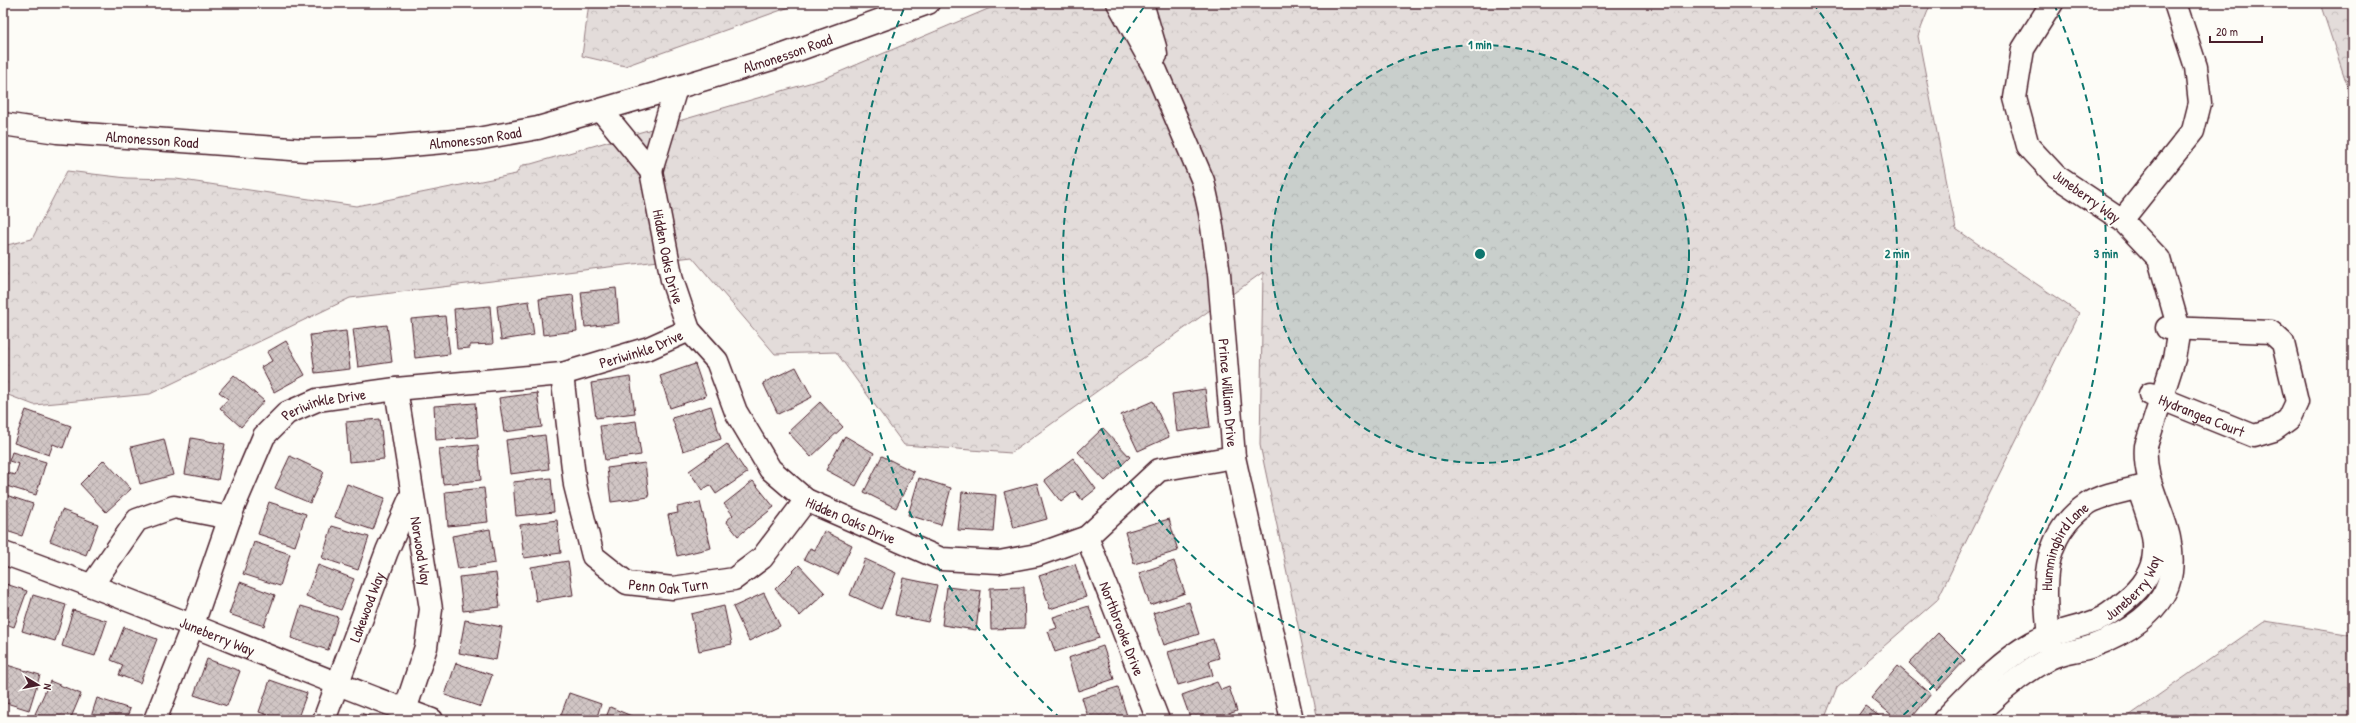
<svg xmlns="http://www.w3.org/2000/svg" width="2356" height="723" font-family="'Patrick Hand',sans-serif">
<style>
.forest{fill:url(#forest-crowns);stroke:#967e82}
.building{fill:url(#building-cross-hatch);stroke:#4a1f2b}
.lines{fill:none;stroke-linecap:round;stroke-linejoin:round}
.minor-casing{stroke:#4a1f2b;stroke-width:25}
.major-casing{stroke:#4a1f2b;stroke-width:25}
.minor{stroke:#fdfcf7;stroke-width:22}
.major{stroke:#fdfcf7;stroke-width:22}
.ring{fill:none;stroke:#0f766e;stroke-width:2;stroke-dasharray:7 5}
.labels{text-anchor:middle;dominant-baseline:central;stroke-width:4;stroke-linejoin:round;paint-order:stroke}
.street-label{font-size:15px;fill:#4a1f2b;stroke:#fdfcf7}
.centre{fill:#0f766e;stroke:#fdfcf7;stroke-width:2}
.ring-label{font-size:12px;text-anchor:middle;font-weight:bold;fill:#0f766e;stroke:#fdfcf7;stroke-width:4;stroke-linejoin:round;paint-order:stroke}
</style>
<defs>
<pattern id="forest-crowns" width="20" height="18" patternUnits="userSpaceOnUse"><rect width="20" height="18" fill="#e3dcda"/><path d="M2 6a3 3 0 1 1 6 0M12 15a3 3 0 1 1 6 0" fill="none" stroke="#c4bcbb"/></pattern>
<pattern id="building-cross-hatch" width="8" height="8" patternUnits="userSpaceOnUse"><rect width="8" height="8" fill="#d0c5c4"/><path d="M0 0l8 8M0 8l8-8" fill="none" stroke="#b4a9a9"/></pattern>
</defs>
<rect width="100%" height="100%" fill="#fdfcf7"/>
<filter id="ink" filterUnits="userSpaceOnUse"><feTurbulence type="fractalNoise" baseFrequency=".025" numOctaves="2"/><feDisplacementMap in="SourceGraphic" scale="8" xChannelSelector="R" yChannelSelector="G"/><feConvolveMatrix kernelMatrix="1 2 1 2 8 2 1 2 1" color-interpolation-filters="sRGB"/></filter>
<g filter="url(#ink)">
<path class="forest" d="M589,3H801L625,66L582,56Z
M1002,3H1931L1918,36L1956,229L2079,313L1937,600L1837,687L1824,720H1318L1260,445L1263,272L1011,453L904,445L836,352L775,354L692,257L350,298L150,394L34,405L3,393V246L32,239L67,171L127,178L176,179L356,206L516,174L522,165L531,164L823,79Z
M2320,3H2353V103Z
M2265,621L2353,635V720H2123Z"/>
<path class="building" d="M616,288L619,323L585,327L581,292Z
M573,295L577,331L543,335L539,299Z
M529,301L534,335L501,340L497,306Z
M490,306L493,344L470,345V348L457,349L454,309Z
M445,316L450,354L415,358L411,319Z
M387,325L392,362L358,367L353,329Z
M346,331L350,369L315,373L310,335Z
M286,341L305,375L274,392L261,367L272,361L267,352Z
M695,364L706,396L670,408L660,376Z
M796,367L812,397L778,414L763,383Z
M234,375L264,401L241,427L220,408L228,399L219,392Z
M630,377L635,413L596,418L591,383Z
M1205,389L1210,427L1177,432L1172,394Z
M537,393L542,427L504,432L499,398Z
M1153,401L1169,437L1138,451L1121,415Z
M820,402L843,427L811,457L788,432Z
M475,403L478,437L436,440L434,406Z
M711,406L721,439L683,451L672,418Z
M26,410L71,426L63,448L53,444L49,455L14,443Z
M380,419L384,459L349,462L346,422Z
M636,421L641,455L605,460L600,426Z
M1103,428L1130,457L1105,481L1078,452Z
M545,435L549,469L510,474L506,440Z
M845,436L874,453L856,486L826,470Z
M191,438L225,444L218,480L185,474Z
M164,439L173,475L140,484L131,447Z
M727,444L747,473L716,494L710,485L702,490L689,471Z
M478,445L481,480L443,484L439,449Z
M12,452L46,462L36,495L3,485L4,472L15,475L19,464L9,461Z
M290,456L324,472L310,503L275,488Z
M882,456L914,472L896,508L864,492Z
M1073,458L1096,489L1082,500L1075,491L1061,502L1044,480Z
M104,460L131,489L106,512L80,484Z
M645,463L649,497L611,502L607,468Z
M551,478L554,512L516,516L513,482Z
M919,478L951,488L941,525L908,515Z
M753,481L774,507L738,536L726,521L733,515L724,504Z
M1037,483L1047,519L1014,528L1004,492Z
M347,484L385,498L373,530L335,517Z
M484,488L488,522L448,526L445,492Z
M962,492L996,495L993,532L958,530Z
M3,494L33,504L22,536L3,530Z
M269,502L306,514L295,546L258,534Z
M700,502L711,548L677,556L668,515L678,513L677,507Z
M62,510L98,524L86,555L50,541Z
M1169,519L1178,551L1134,564L1125,532Z
M557,520L561,553L524,558L520,525Z
M332,526L369,537L358,570L322,558Z
M490,529L495,563L458,569L452,536Z
M824,531L852,545L838,575L804,559L810,548L815,550Z
M254,542L290,554L280,586L243,574Z
M865,559L896,573L881,609L850,595Z
M568,561L573,595L536,601L531,567Z
M1174,561L1185,593L1150,605L1139,573Z
M1075,564L1086,597L1050,609L1039,576Z
M318,565L354,579L341,610L306,596Z
M799,565L825,593L800,616L775,589Z
M496,573L500,607L463,611L459,577Z
M903,578L937,585L928,622L895,615Z
M240,582L275,595L264,626L229,614Z
M3,583L27,591L14,627L3,623Z
M947,587L981,591L976,630L942,625Z
M1024,587L1025,628L991,629L990,588Z
M764,593L780,626L749,641L733,607Z
M33,595L66,605L55,641L22,631Z
M1189,602L1199,634L1164,645L1153,613Z
M301,606L338,617L328,650L291,638Z
M724,606L732,644L699,651L691,614Z
M1089,606L1099,638L1055,652L1048,631L1057,628L1053,617Z
M73,610L107,621L95,656L62,646Z
M465,620L502,627L496,660L459,653Z
M124,627L157,639L140,683L119,675L123,665L111,660Z
M1938,633L1965,660L1937,690L1909,663Z
M1213,639L1219,658L1209,661L1213,675L1178,685L1168,652Z
M1103,646L1114,679L1078,691L1068,658Z
M207,659L240,671L227,706L194,695Z
M456,663L492,675L481,707L445,695Z
M7,665L40,675L29,710L3,702V678Z
M1898,666L1931,694L1910,720H1898L1871,698Z
M270,680L307,693L297,720H282L259,712Z
M50,681L81,694L70,720H50L35,714Z
M1217,682L1221,690L1229,687L1237,711L1212,720H1191L1182,695Z
M1118,687L1128,719L1089,720L1082,698Z
M569,693L601,704L596,720H559Z
M97,698L130,709L126,720H90Z
M1865,706L1885,720H1855Z
M610,707L641,720H605Z
M361,713L379,720H358Z"/>
<g class="lines">
<g class="minor-casing">
<g id="minor">
<path id="s1" d="M1118,3L1156,71L1203,181L1210,213L1219,274L1234,457L1292,720"/>
<path d="M1142,3L1155,47L1156,55"/>
<path id="s2" d="M601,110L651,171L672,280L689,330L717,361L736,412L770,469L806,500L941,559L999,562L1037,555L1087,537L1159,470L1234,457"/>
<path d="M651,171L676,88"/>
<path d="M2122,220L2193,131L2200,103L2196,67L2175,3"/>
<path id="s3" d="M562,374L575,485L593,556L627,583L673,588L734,579L762,558L806,500"/>
<path id="s4" d="M396,389L431,609L426,647L405,710"/>
<path id="s5" d="M2150,394L2254,436L2274,430L2289,419L2297,402L2283,343L2271,332L2167,328"/>
<path id="s6" d="M1087,537L1158,720"/>
<path id="s7" d="M3,553C148,604 288,667 432,720"/>
<path d="M92,585L137,520L174,507L230,518"/>
<path id="s8" d="M2050,648C2045,595 2036,540 2086,505C2098,495 2134,489 2150,485"/>
<path id="s9" d="M155,720L192,627L234,506L264,436L287,413L317,400L396,389L562,374L649,348L689,330"/>
<path id="s10" d="M324,720L387,551L412,494"/>
<path id="s11" d="M1944,720C1971,692 1998,662 2032,643C2053,631 2077,629 2098,620C2108,616 2117,608 2125,601C2168,566 2155,536 2139,490"/>
<path d="M1972,720C1995,696 2020,674 2050,658C2062,652 2078,651 2090,647C2124,635 2166,611 2171,572C2177,523 2142,491 2146,446L2174,359L2179,329L2159,259L2122,220L2056,176L2028,146L2015,98L2023,49L2052,3"/>
</g>
</g>
<g class="major-casing">
<g id="major">
<path id="s12" d="M3,124L57,132L305,150L377,148L477,139L538,128L662,92L778,57L928,3"/>
</g>
</g>
<use href="#minor" class="minor"/>
<use href="#major" class="major"/>
</g>
</g>
<circle cx="1480" cy="254" r="209" fill="#0f766e" fill-opacity=".12"/>
<g class="ring">
<circle cx="1480" cy="254" r="209"/>
<path d="M1813 3A417 417 0 1 1 1147 3"/>
<path d="M1061 719A626 626 0 0 1 906 4M2054 4A626 626 0 0 1 1899 719"/>
</g>
<g class="labels">
<g class="street-label">
<text stroke="none"><textPath href="#s12" startOffset="798">Almonesson Road</textPath></text>
<text stroke="none"><textPath href="#s12" startOffset="474">Almonesson Road</textPath></text>
<text stroke="none"><textPath href="#s12" startOffset="150">Almonesson Road</textPath></text>
<text transform="translate(2087 196) rotate(36)">Juneberry Way</text>
<text stroke="none"><textPath href="#s2" startOffset="166">Hidden Oaks Drive</textPath></text>
<text stroke="none"><textPath href="#s9" startOffset="699">Periwinkle Drive</textPath></text>
<text stroke="none"><textPath href="#s1" startOffset="411">Prince William Drive</textPath></text>
<text stroke="none"><textPath href="#s9" startOffset="375">Periwinkle Drive</textPath></text>
<text stroke="none"><textPath href="#s5" startOffset="56">Hydrangea Court</textPath></text>
<text stroke="none"><textPath href="#s2" startOffset="502">Hidden Oaks Drive</textPath></text>
<text stroke="none"><textPath href="#s8" startOffset="107">Hummingbird Lane</textPath></text>
<text stroke="none"><textPath href="#s4" startOffset="164">Norwood Way</textPath></text>
<text stroke="none"><textPath href="#s3" startOffset="270">Penn Oak Turn</textPath></text>
<text stroke="none"><textPath href="#s11" startOffset="236">Juneberry Way</textPath></text>
<text stroke="none"><textPath href="#s10" startOffset="121">Lakewood Way</textPath></text>
<text stroke="none"><textPath href="#s6" startOffset="98">Northbrooke Drive</textPath></text>
<text stroke="none"><textPath href="#s7" startOffset="230">Juneberry Way</textPath></text>
</g>
</g>
<circle cx="1480" cy="254" r="6" class="centre"/>
<g class="ring-label">
<text x="1480" y="49">1 min</text>
<text x="1897" y="258">2 min</text>
<text x="2106" y="258">3 min</text>
</g>
<rect width="2356" height="723" fill="none" stroke="#fdfcf7" stroke-width="16"/>
<rect x="8" y="8" width="2340" height="707" fill="none" stroke="#4a1f2b" stroke-width="1.5" filter="url(#ink)"/>
<g transform="translate(38 685) rotate(100)" stroke="#fdfcf7" stroke-width="3" paint-order="stroke">
<path d="M0-3L7 15L0 10L-7 15Z" fill="#4a1f2b"/>
<text y="-6" font-size="11" font-weight="bold" text-anchor="middle" fill="#4a1f2b">N</text>
</g>
<path d="M2210 36v6h52v-6" fill="none" stroke="#4a1f2b" stroke-width="2"/>
<text x="2216" y="36" font-size="12" fill="#4a1f2b" stroke="#fdfcf7" stroke-width="3" paint-order="stroke">20 m</text>
</svg>
